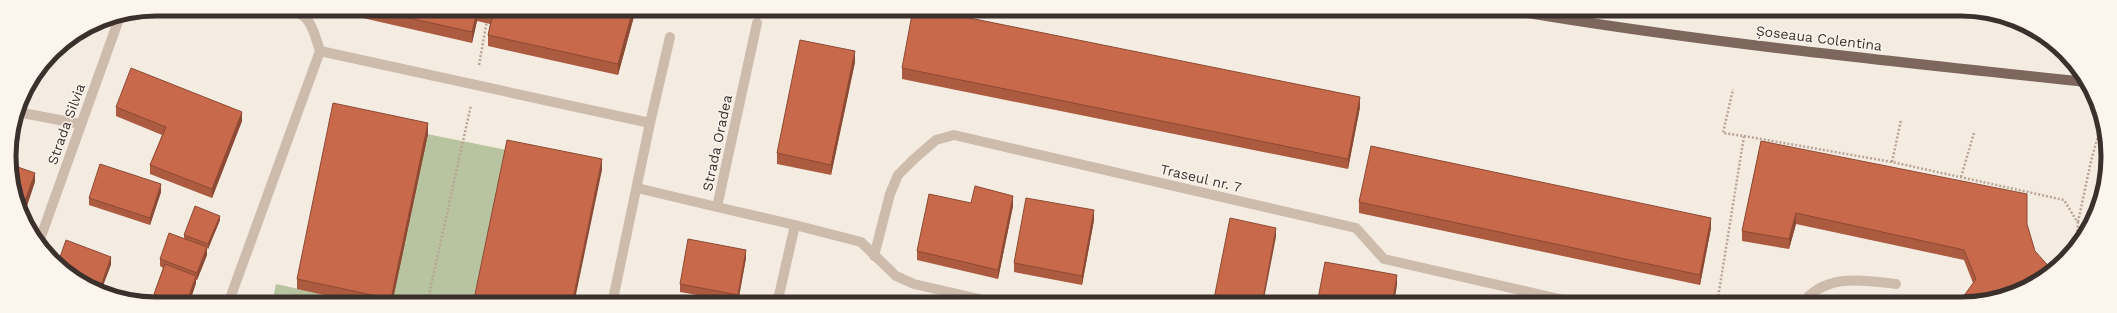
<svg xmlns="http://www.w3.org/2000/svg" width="2117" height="313" font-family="'Work Sans',sans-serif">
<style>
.green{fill:#b8c4a0}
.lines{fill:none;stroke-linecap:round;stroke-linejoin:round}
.path{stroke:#b9a596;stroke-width:2.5;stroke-dasharray:2 2;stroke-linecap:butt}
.minor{stroke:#cdbbac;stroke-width:10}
.major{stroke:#7d675c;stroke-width:10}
.tram{stroke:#3b302b;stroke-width:1}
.wall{fill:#ac5a40}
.shaded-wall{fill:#8c4a34}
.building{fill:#c8694b;stroke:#8c4a34}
.labels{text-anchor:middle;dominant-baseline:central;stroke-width:3;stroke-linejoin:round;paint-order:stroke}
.street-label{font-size:14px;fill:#3b302b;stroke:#fbf5ee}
.rim{fill:none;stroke:#3b302b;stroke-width:5}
</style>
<rect width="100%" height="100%" fill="#f4ebe1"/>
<path class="green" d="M427,134L507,150L475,304H392Z
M276,284L366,304H272Z"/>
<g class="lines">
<path class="path" d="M331,16L333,9
M479,65L487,20
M1744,136L1892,162L2064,200L2078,223L2076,245
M1892,162L1901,120
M1961,177L1974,133
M2078,222L2091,161L2102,122
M341,304V300
M427,304L471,105
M1717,304L1744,136L1723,133L1733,89"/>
<path class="minor" d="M288,9C312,15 313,30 320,51L650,123L612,304
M757,23L717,207L795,225L777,304
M17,112L81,124
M650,123L670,37
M637,188L717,207
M795,225L861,242L896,276L914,284L1001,304
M39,242L120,16
M874,256L890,194L898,175L914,159L936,140L954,135L1356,228L1384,259L1581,304
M228,304L320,51
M1802,304C1825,273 1862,280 1896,284"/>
<path class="major" d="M1504,9C1696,42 1891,61 2085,82"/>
<path class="tram" d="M1967,9L1972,10"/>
</g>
<path class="wall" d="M341,9H636L618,75L488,46V35L490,24L477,21L472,43L341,13Z
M52,52L50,65L45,63Z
M855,62L831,175L777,164V153Z
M902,68L1360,107L1348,169L902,79Z
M116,107L242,121L212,198L150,174V165L162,135L116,116Z
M428,134L392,304H365L297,289V279Z
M1761,141L2027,224L1973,283L1964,260L1796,224L1789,249L1742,241V231Z
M161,192L150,225L89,205V198Z
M1359,202L1711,228L1700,285L1359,213Z
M971,203L1013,206L998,279L917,260V251Z
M220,220L208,249L207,248V255L197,280H196V283L189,304H158L154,302V294L163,268L160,266V259L184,238V235Z
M1094,220L1082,285L1014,272V263Z
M746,258L738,302L680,292V284Z"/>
<path class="shaded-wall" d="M633,9H636L618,75V64Z
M477,11V21L472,43V32Z
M855,51V62L831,175V165Z
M53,52L50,65V55Z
M1360,97V107L1348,169V159Z
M242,112V121L212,198V189Z
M428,123V134L392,304H391V299Z
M602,159V170L574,304H572Z
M35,173V182L24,215L21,212Z
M161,184V192L150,225V218Z
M1013,196V206L998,279V270Z
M1094,210V220L1082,285V276Z
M1796,213V224L1789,249V239Z
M220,216V220L208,249V244Z
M1711,218V228L1700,285V275Z
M1276,228V237L1263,304H1262Z
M207,247V255L197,280V273Z
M746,250V258L738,302V295Z
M111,257V265L101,291H99Z
M1397,275V285L1394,304H1392Z
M196,276V283L189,304H186Z"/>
<path class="building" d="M368,9H633L618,64L488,35L493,14L477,11L472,32Z
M913,9H925L1360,97L1348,159L902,68Z
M800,40L855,51L831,165L777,153Z
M131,68L242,112L212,189L150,165L166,127L116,107Z
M333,103L428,123L391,299L297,279Z
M507,140L602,159L572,304H473Z
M1761,141L2027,194V224L2035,251L2052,270L2026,289L1970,304H1958L1976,279L1964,250L1796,213L1789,239L1742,231Z
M1371,146L1711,218L1700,275L1359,202Z
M100,164L161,184L150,218L89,198Z
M12,165L35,173L21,212L17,204Z
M975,186L1013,196L998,270L917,251L929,194L971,203Z
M1026,198L1094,210L1082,276L1014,263Z
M195,206L220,216L208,244L184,235Z
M1230,218L1276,228L1262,304H1213Z
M169,233L207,247L197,273L160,259Z
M688,239L746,250L738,295L680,284Z
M66,240L111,257L99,291L91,289L58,263Z
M1325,262L1397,275L1392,304H1317Z
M165,264L196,276L186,304H180L154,294Z
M137,297L156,304H147L136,301Z"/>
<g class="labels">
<g class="street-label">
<text transform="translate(1819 38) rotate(7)">Șoseaua Colentina</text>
<text transform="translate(66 124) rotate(-70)">Strada Silvia</text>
<text transform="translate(717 143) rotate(-78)">Strada Oradea</text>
<text transform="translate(1201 178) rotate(13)">Traseul nr. 7</text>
</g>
</g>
<path d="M0 0H2117V313H0ZM156 16H1961A140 140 0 0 1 2101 156V157A140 140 0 0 1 1961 297H156A140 140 0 0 1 16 157V156A140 140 0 0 1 156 16Z" fill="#fbf5ee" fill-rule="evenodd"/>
<path class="rim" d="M156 16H1961A140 140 0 0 1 2101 156V157A140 140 0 0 1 1961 297H156A140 140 0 0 1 16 157V156A140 140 0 0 1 156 16Z"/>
</svg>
